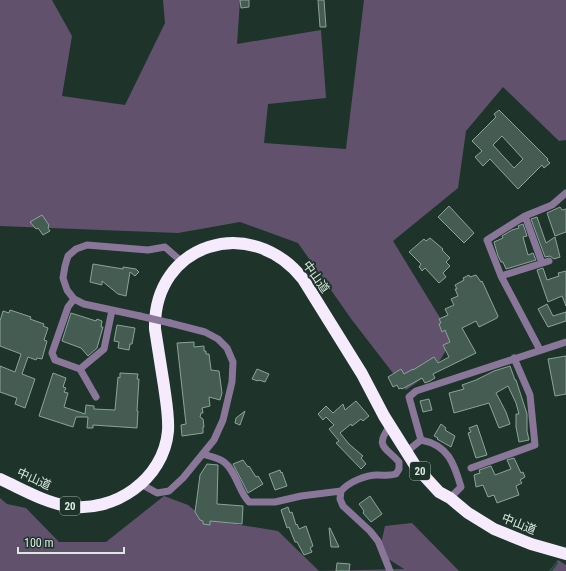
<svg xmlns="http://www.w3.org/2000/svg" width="566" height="571" font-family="'Roboto Condensed','Noto Sans JP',sans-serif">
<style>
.green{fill:#62516c}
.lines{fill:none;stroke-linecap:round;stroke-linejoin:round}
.stream{stroke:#194c3a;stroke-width:2}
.building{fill:#455c52;stroke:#8ba499;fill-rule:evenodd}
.street{stroke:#8a7698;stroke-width:7}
.highway{stroke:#f5ebfc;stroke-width:12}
.street-bridge{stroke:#8a7698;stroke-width:7}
.labels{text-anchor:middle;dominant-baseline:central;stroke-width:4;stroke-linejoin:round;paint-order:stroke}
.shield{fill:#1e342b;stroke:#a2b2ab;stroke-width:1}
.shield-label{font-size:11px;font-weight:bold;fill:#dbe8e2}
.street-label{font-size:12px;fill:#dbe8e2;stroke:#1e342b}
</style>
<rect width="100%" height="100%" fill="#1e342b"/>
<path class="green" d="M0,0H52L72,36L62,96L125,105L165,23L163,0H240L237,44L321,30L326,98L268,104L264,143L346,149L364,0H566V140L559,141L503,87L466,131L458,188L393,241L453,339L434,370L406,390L352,320L298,243L240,222L178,233L0,226Z
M164,496L188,505L205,519L278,531L319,571L404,569L379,553L385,526L412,523L459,571H0V498L7,504L26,508L59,542H106Z
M558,560L566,565V571H549Z"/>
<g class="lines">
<path class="stream" d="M551,571L557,563"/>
</g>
<path class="building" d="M240,0H249V7L241,8Z
M318,0H324L326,27H320Z
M499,110L548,159L547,160L550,163L544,168L542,165L518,189L490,159L483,166L475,157L482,151L472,141L496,117L494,114ZM502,136L523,159L514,168L493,145Z
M449,206L474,233L464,243L438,217Z
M560,207L562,210L566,209V232L555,236L547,213Z
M42,215L49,225L48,228L50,231L43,235L38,228L36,229L30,222Z
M537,217L546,243L555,237L560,257L554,259L550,256L545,257L531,219Z
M523,224L527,236L523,237L528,255L533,253L536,260L506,269L503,262H501L498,256L494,242L503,238L502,236L512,230L519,228L518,226Z
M430,238L443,249L442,250L450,258L446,262L450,266L443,273L446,277L439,283L425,268L422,271L421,269L419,267L421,264L409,252L424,239L426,241Z
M93,264L123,269V267L136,269L139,272L135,276L130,272L126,296L118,294L102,281V285L90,282Z
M543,268L547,280L559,276L558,273L566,271V306L562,296L548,302L537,270Z
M469,275L470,277L476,275L481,282L482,281L498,316L497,318L479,327L476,321L462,328L476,353L433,374L435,378L430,381L425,383L422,378L402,389L401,388L399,389L397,385L393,387L388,377L401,369L404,374L413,369V370L434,357L438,363L449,357L443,345L450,342L445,330L442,332L439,324L441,323L439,319L448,315L445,309L454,305L451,299L458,296L455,289H457L455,285L464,280L463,278Z
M547,304L553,316L566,312V321L548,327L538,309Z
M10,310L31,317L30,319L44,324L43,326L48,328L44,340L47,341L42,359L37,358L36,360L28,357L22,374L35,379L25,408L15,404L17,398L0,392V366L15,372L21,354L0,346V321L3,311L9,313Z
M71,313L96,321L97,319L102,321L101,327H103L97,348L88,356L81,348L62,341Z
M117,325L135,328L132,344H130L129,350L118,348L119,342L114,341Z
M194,342V347L204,346V351H206V354H209L211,370L219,371L222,393L220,400L209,397L210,406L202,408L203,413H201L200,417L203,419L204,427H203V433L182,436L181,425L186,424L177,343Z
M566,356V394L555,396L548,359Z
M510,366L515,380H516L527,414V431L529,440L519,442L516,427V414H519L516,403L508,386L496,393L506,412L510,424L499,428L489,403L454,413L449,393L464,389L462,385L476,380L494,371Z
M257,369L269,374L265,382L259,380L258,381L252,379Z
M53,373L66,378L63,387L66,388L64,392L68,393L64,407L85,414L86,405L94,406V409L115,410L118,377L120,378V373L138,374L137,379H139L137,411H138L137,428L93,425V428H87L88,417H76L73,427L39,416Z
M429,399L432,410L423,412L420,401Z
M356,401L369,416L363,421L361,419L352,426L351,424L340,433L349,444L363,456L361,458L366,464L361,469L336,443L339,441L329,429L334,425L326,417L323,420L318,414L326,406L333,413L343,404L345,410Z
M245,411L240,425L235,423L236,418Z
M441,424L446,428L445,430L455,436L451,447L437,439L438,438L434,436Z
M477,425L487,455L476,458L468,433L471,432L469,428Z
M514,458L521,473L523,472L525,477L520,480L522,483L516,486L519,495L497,503L494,495L488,497L483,485L476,487L474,475L480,473L479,470L491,466L495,475L511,469L507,460Z
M243,460L248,467L249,466L256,477L258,476L263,484L248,493L233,464Z
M207,464L218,465L217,504L243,506L242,524L210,521V525L203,524V521L200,520L195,512L197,498L200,475Z
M280,470L281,473L282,472L287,486L275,490L269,474Z
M370,496L382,514L371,522L363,513L364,511L359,504Z
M288,507L290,513L292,512L296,525L297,524L299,529L306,526L313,546L310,548L312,552L304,555L297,542H295L289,527L287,528L281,510Z
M329,528H330L339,547H331Z
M337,563L350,564L349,571H336Z"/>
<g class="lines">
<path class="street" d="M525,216L542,263
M501,276L549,261
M74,299L68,307L52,353L55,360L80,369L96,397
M140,316L84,304L74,299L67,290L63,278L65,266L68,256L76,249L87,245L148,250L165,247L182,262
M540,350L501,276L487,240L525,216L552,205L566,193
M80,369L104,349L112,310
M421,440C448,445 454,463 461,487L450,498
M406,452L421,440L409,397L416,391L566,342
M203,454C209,456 219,458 224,462C237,472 238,491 249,502H275L301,496L341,491
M471,468L535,445L530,395L514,358
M141,484L157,493L169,491L183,478L214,440L223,420L232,382L233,362L227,348L218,339L205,332L170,323
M390,571L378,541L370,531L343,506L340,499L341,491C349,482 365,475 378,475C385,475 389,476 396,474L399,469V462C386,447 374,447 390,426"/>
<path class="highway" d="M0,479C22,489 44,502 67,506C114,514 164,479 168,431C169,416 166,401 164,386C161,367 158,348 155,329C153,243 251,213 303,279L362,374L384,416L416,467L439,492L450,498L468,513L494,529L531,544L566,554"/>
<path class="street-bridge" d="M140,316L170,323"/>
</g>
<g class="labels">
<g class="shield">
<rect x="410" y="462" width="20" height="18" rx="3"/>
<rect x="60" y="497" width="20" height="18" rx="3"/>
</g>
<g class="shield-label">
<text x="420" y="471">20</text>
<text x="70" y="506">20</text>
</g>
<g class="street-label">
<text transform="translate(316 277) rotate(54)">中山道</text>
<text transform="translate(34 479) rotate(24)">中山道</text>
<text transform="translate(519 524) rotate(22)">中山道</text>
</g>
</g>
<path d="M18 547v6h106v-6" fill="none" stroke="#dbe8e2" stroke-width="2"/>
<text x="24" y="547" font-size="12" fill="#dbe8e2" stroke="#1e342b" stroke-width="3" paint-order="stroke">100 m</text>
</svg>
